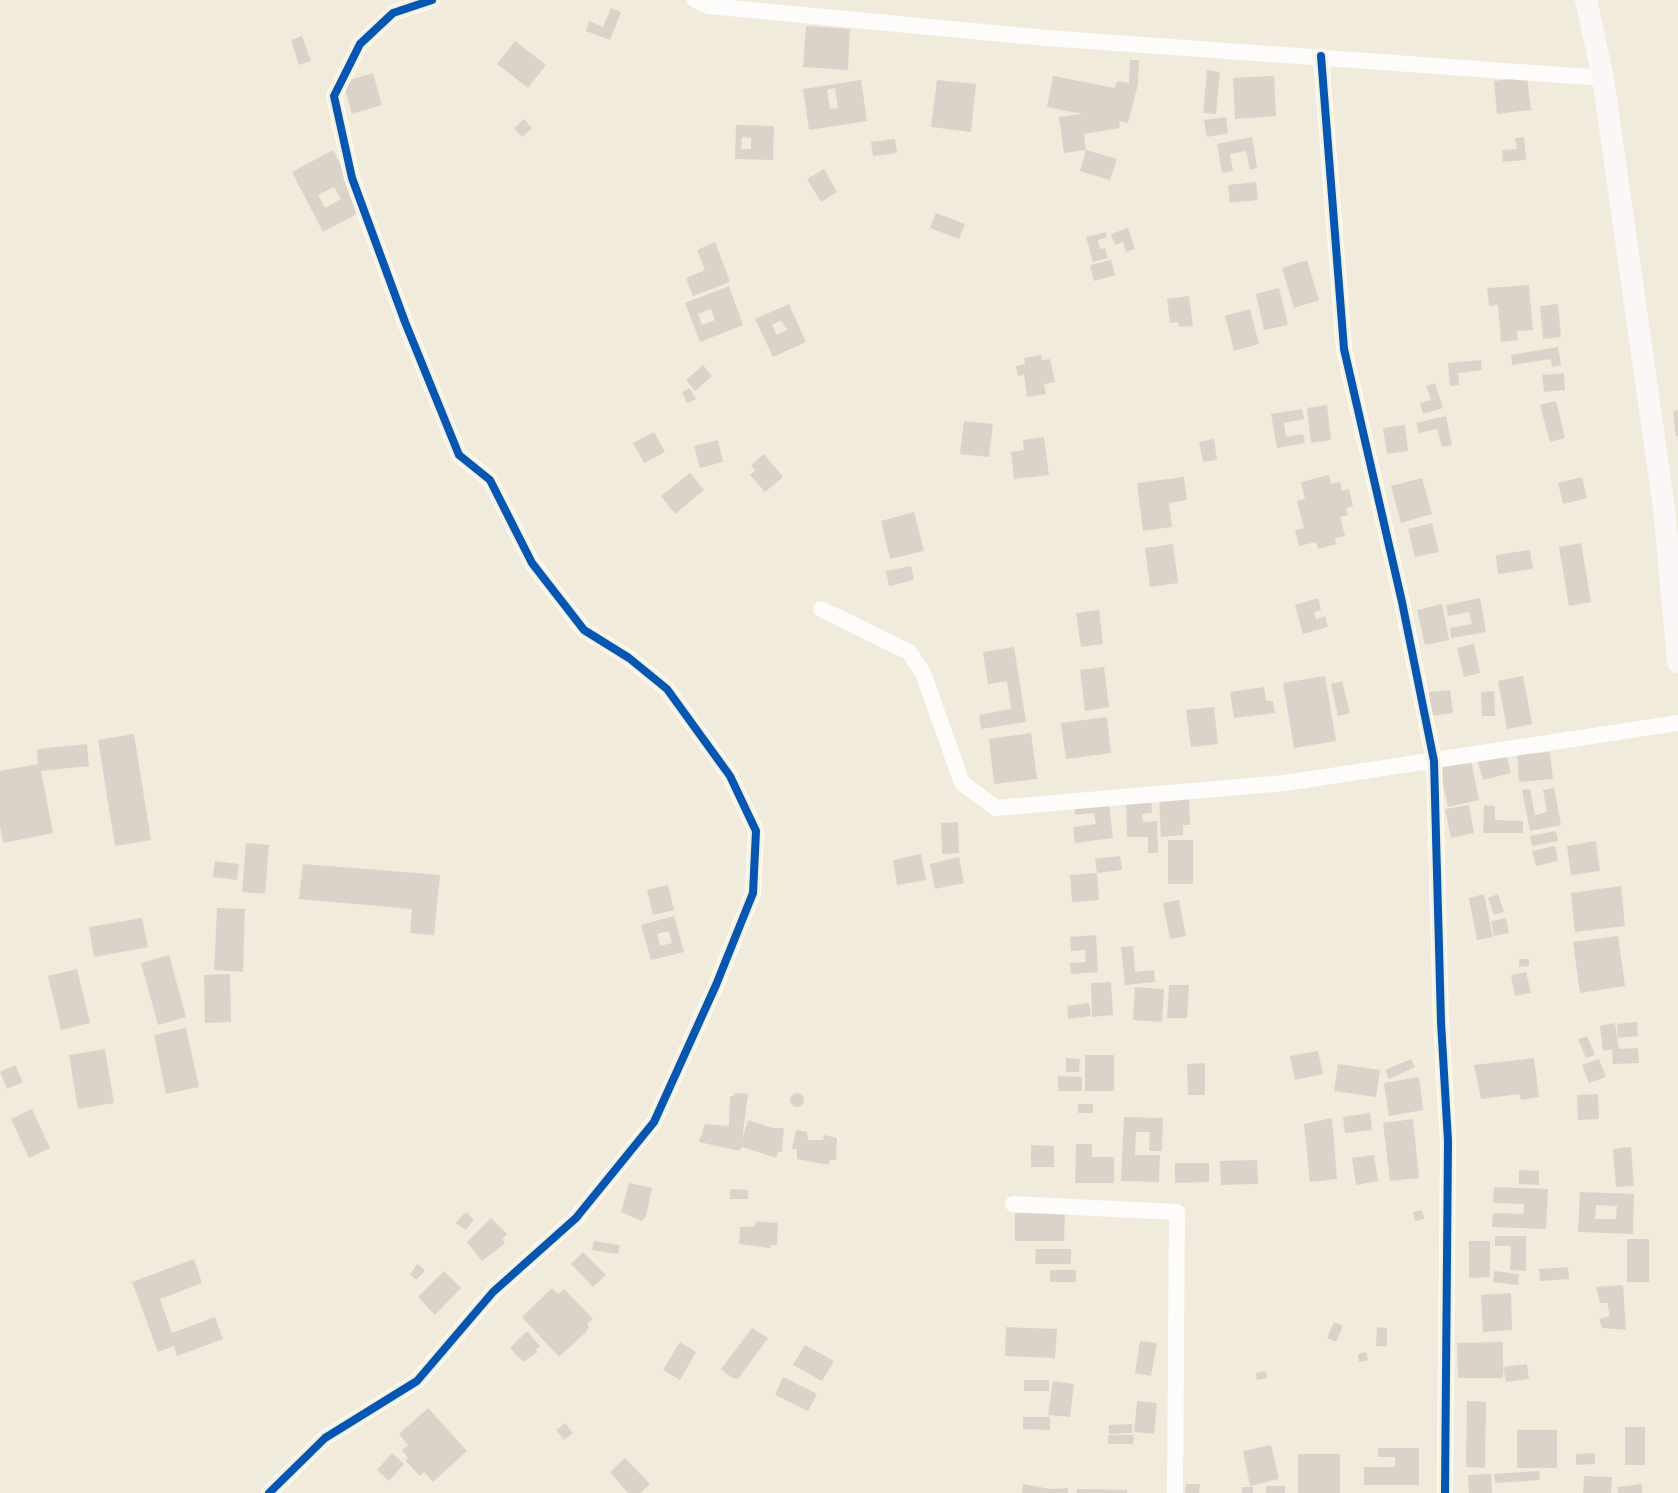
<svg xmlns="http://www.w3.org/2000/svg" width="1678" height="1493" font-family="'IBM Plex Sans',sans-serif">
<style>
.building{fill:#dbd3c9;fill-rule:evenodd}
.lines{fill:none;stroke-linecap:round;stroke-linejoin:round}
.street{stroke:#fdfcfa;stroke-width:16}
.secondary{stroke:#faf7f6;stroke-width:22}
.cycleway-casing{stroke:#f9efd2;stroke-width:13}
.cycleway{stroke:#0057b8;stroke-width:8}
</style>
<rect width="100%" height="100%" fill="#f0ebdb"/>
<path class="building" d="M611,8L621,12L610,40L586,31L589,21L603,27Z
M806,26L850,29L848,70L803,67Z
M302,36L311,61L299,65L291,40Z
M515,41L546,65L528,88L497,64Z
M1130,60H1139L1138,84L1128,123L1119,121L1120,128L1084,134L1086,150L1064,153L1059,117L1082,114L1047,107L1053,76L1115,88L1117,81L1129,83Z
M1207,70L1220,72L1216,114L1203,113Z
M373,73L382,105L352,114L343,82Z
M1274,76L1276,116L1235,119L1233,78Z
M1527,77L1531,110L1497,114L1494,81Z
M861,80L867,121L809,130L803,89ZM835,88L838,108L830,109L827,90Z
M937,80L976,84L971,132L931,127Z
M1226,117L1228,133L1207,137L1204,120Z
M524,119L532,128L522,137L514,128Z
M736,125L774,126L773,160L735,159ZM742,137L751,138V149H741Z
M1252,137L1257,168L1250,170L1246,151L1230,154L1233,171L1222,173L1217,144Z
M1524,137L1526,160L1503,162L1502,150L1517,149L1515,138Z
M895,139L897,153L873,156L871,142Z
M333,150L364,210L323,232L292,172ZM334,187L341,199L325,208L318,195Z
M1086,150L1117,159L1110,180L1080,171Z
M824,169L837,192L821,202L807,179Z
M1256,182L1258,200L1230,203L1228,185Z
M936,213L965,224L959,239L930,228Z
M1128,228L1135,249L1126,252L1123,242L1115,245L1111,234Z
M1106,232L1107,237L1098,240L1100,249L1105,248L1108,258L1093,262L1086,237Z
M715,242L730,282L693,296L686,278L705,270L697,250Z
M1111,260L1115,275L1094,281L1090,265Z
M1307,260L1319,300L1294,308L1282,268Z
M1529,285L1533,330L1517,331L1518,340L1501,342L1498,305L1489,306L1487,288Z
M729,286L743,325L700,342L685,303ZM711,309L715,320L702,325L698,314Z
M1279,288L1288,325L1264,330L1256,294Z
M1189,296L1193,326L1179,327L1178,322L1170,323L1167,299Z
M789,304L806,342L773,357L755,319ZM781,320L787,330L777,335L772,325Z
M1558,304L1561,337L1543,339L1540,306Z
M1250,309L1259,344L1234,351L1225,316Z
M1558,347L1561,365L1552,367L1551,359L1512,365L1511,355Z
M1041,355L1042,360L1050,359L1055,382L1044,384L1046,394L1027,397L1024,375L1018,376L1016,366L1025,364L1024,358Z
M1481,360L1482,370L1458,373L1459,385L1450,386L1448,363Z
M703,365L712,376L695,391L686,380Z
M1564,373L1565,390L1544,392L1542,375Z
M1435,383L1443,408L1423,414L1420,403L1431,400L1426,386Z
M690,388L696,399L687,403L682,392Z
M1556,401L1565,438L1550,442L1540,405Z
M1327,405L1331,440L1311,443L1307,408Z
M1302,409L1304,419L1284,423L1286,437L1303,434L1305,443L1277,448L1271,414Z
M1678,410V436L1676,437L1673,411Z
M1446,416L1452,445L1442,447L1437,429L1419,433L1416,423Z
M964,421L993,424L989,457L960,454Z
M1405,425L1408,451L1387,454L1383,428Z
M654,432L665,452L644,463L633,443Z
M1044,437L1049,475L1014,479L1011,452L1024,450L1023,440Z
M1214,439L1217,460L1203,462L1199,442Z
M718,440L723,462L700,468L694,446Z
M764,454L783,477L765,492L750,475L755,470L751,465Z
M690,473L704,490L675,514L661,496Z
M1329,475L1331,484L1340,482L1342,491L1349,489L1353,506L1346,508L1348,515L1340,517L1345,536L1335,538L1336,544L1318,549L1316,542L1299,546L1295,530L1304,528L1297,501L1305,499L1301,482Z
M1184,477L1187,500L1169,503L1172,527L1143,531L1137,483Z
M1582,477L1587,498L1563,504L1558,483Z
M1422,478L1432,514L1401,523L1391,486Z
M914,512L924,551L890,559L881,521Z
M1432,523L1439,552L1415,557L1408,529Z
M1581,543L1591,602L1569,606L1559,547Z
M1173,544L1178,583L1150,587L1145,548Z
M1530,550L1533,569L1498,574L1496,555Z
M911,566L914,580L889,586L886,571Z
M1318,598L1321,610L1314,612L1316,619L1325,616L1328,627L1303,634L1295,605Z
M1480,598L1486,632L1451,638L1450,628L1472,624L1469,612L1448,616L1446,605Z
M1442,604L1449,640L1425,645L1417,610Z
M1099,610L1103,644L1081,647L1076,613Z
M1474,644L1480,673L1464,677L1457,648Z
M1014,647L1026,722L981,729L979,715L1011,709L1007,681L988,684L983,652Z
M1104,667L1109,707L1085,711L1080,670Z
M1325,676L1336,741L1294,748L1283,683Z
M1523,676L1532,724L1507,729L1498,681Z
M1342,681L1350,713L1338,716L1331,684Z
M1264,687L1266,701H1273L1275,713L1234,718L1230,692Z
M1450,690L1453,713L1432,716L1429,692Z
M1494,691L1495,716H1482L1481,692Z
M1214,707L1218,744L1191,747L1186,710Z
M1107,717L1111,753L1066,759L1061,723Z
M1031,733L1037,779L994,784L989,739Z
M134,734L151,840L115,846L98,740Z
M87,744L89,766L41,771L53,833L3,843L0,825V771L38,764L37,749Z
M1550,752L1553,779L1519,782L1517,755Z
M1506,753L1511,773L1483,780L1477,760Z
M1471,760L1479,800L1448,807L1439,767Z
M1554,788L1561,825L1530,831L1522,790L1530,789L1535,815L1547,812L1543,790Z
M1189,794L1190,825H1183V835L1161,837L1159,796Z
M1151,795L1152,813L1142,814L1143,822L1157,821L1158,853H1148V837H1127L1126,797Z
M1108,798L1113,838L1075,843L1073,827L1096,824L1094,813L1075,815L1074,802Z
M1469,805L1474,833L1451,838L1445,809Z
M1484,805L1495,806V820L1523,821V833H1483Z
M958,822L959,853L942,854L941,823Z
M1556,831L1558,841L1532,846L1530,836Z
M1168,840H1193V884H1168Z
M1596,841L1600,871L1571,875L1567,846Z
M246,843L269,845L265,894L242,892Z
M1555,846L1558,861L1536,866L1532,851Z
M921,854L926,880L897,885L893,860Z
M1120,856L1122,870L1097,873L1095,859Z
M959,857L964,883L935,889L930,864Z
M215,861L239,864L237,880L213,877Z
M303,864L440,875L434,935L410,933L412,909L299,899Z
M1097,873L1099,900L1072,902L1070,875Z
M668,885L674,910L653,915L647,890Z
M1621,886L1625,926L1575,932L1571,893Z
M1484,894L1493,937L1477,940L1469,898Z
M1498,894L1504,912L1494,915L1488,898Z
M1179,900L1186,936L1170,939L1163,903Z
M217,908L245,909L243,972L214,970Z
M674,916L684,952L651,960L641,925ZM669,931L672,943L660,946L657,934Z
M142,918L148,947L94,957L89,927Z
M1506,918L1509,933L1494,936L1491,921Z
M1096,935L1098,972L1071,974L1070,963L1086,962L1085,950L1071,951L1070,937Z
M1618,936L1625,986L1580,993L1573,942Z
M1133,946L1135,972L1154,970L1155,982L1125,985L1121,947Z
M169,955L186,1017L158,1025L141,963Z
M1519,959H1529V966L1519,967Z
M77,969L90,1023L61,1030L48,976Z
M1526,972L1531,993L1515,996L1511,975Z
M230,974L231,1022L205,1023L204,975Z
M1111,982L1113,1015L1092,1017L1091,983Z
M1169,985H1189L1187,1018H1167Z
M1135,987L1164,989L1162,1022L1133,1020Z
M1089,1003L1091,1016L1068,1019L1067,1006Z
M1637,1022L1638,1036L1618,1038L1617,1024Z
M1615,1023L1619,1049L1638,1048L1639,1063L1613,1064L1612,1049L1603,1051L1600,1026Z
M186,1028L199,1087L166,1094L154,1035Z
M1587,1036L1595,1055L1586,1058L1578,1039Z
M105,1049L114,1103L78,1109L69,1055Z
M1318,1051L1323,1074L1295,1080L1290,1056Z
M1085,1055H1114V1091H1085Z
M1066,1058L1080,1059L1079,1072H1066Z
M1534,1058L1539,1097L1521,1100L1519,1094L1481,1099L1474,1065Z
M1411,1059L1415,1067L1389,1079L1385,1070Z
M1599,1059L1606,1077L1589,1083L1582,1065Z
M1205,1063V1095H1188L1187,1064Z
M1338,1064L1380,1070L1376,1097L1334,1091Z
M15,1065L23,1082L7,1089L0,1072Z
M1058,1076L1082,1077V1091H1058Z
M1419,1077L1423,1110L1389,1116L1384,1083Z
M790 1100a7 7 0 1 1 14 0a7 7 0 1 1-14 0Z
M734,1093L748,1094L742,1140L748,1120L773,1128H784L782,1152H778L776,1158L742,1147L739,1151L699,1142L705,1124L729,1126L730,1096H734Z
M1598,1094L1599,1119L1578,1120L1577,1095Z
M1078,1104H1093V1113H1078Z
M32,1109L50,1148L29,1158L11,1119Z
M1370,1113L1372,1130L1345,1133L1343,1117Z
M1124,1117L1163,1118L1162,1151H1149L1150,1132H1136L1135,1155H1160L1159,1182L1121,1181Z
M1332,1118L1337,1179L1310,1182L1304,1124Z
M1413,1119L1419,1178L1390,1181L1383,1123Z
M796,1130L807,1132L808,1140H823L824,1135L837,1138L836,1160H830L829,1165L797,1159V1149H792Z
M1076,1144H1092V1157H1114V1183H1075Z
M1031,1145L1054,1146V1167H1031Z
M1631,1147L1634,1186L1616,1187L1613,1149Z
M1374,1155L1378,1181L1356,1185L1352,1158Z
M1257,1160L1258,1184L1221,1185L1220,1161Z
M1175,1163H1209V1182L1175,1183Z
M1519,1170L1539,1171V1185L1519,1184Z
M629,1183L652,1188L646,1216L642,1221L621,1212Z
M1494,1187L1548,1189L1546,1229L1492,1227L1493,1213L1523,1214L1524,1204L1493,1203Z
M730,1189L748,1190V1199H730Z
M1580,1192L1634,1194L1633,1234L1578,1232ZM1596,1205L1617,1206L1616,1219H1595Z
M1422,1210L1424,1219L1415,1221L1413,1212Z
M466,1212L474,1220L466,1230L455,1223Z
M1015,1213L1065,1214L1064,1241H1015Z
M491,1218L507,1234L502,1239L505,1243L482,1261L467,1242Z
M756,1221L778,1223L777,1245H771V1248L739,1244L740,1227L755,1226Z
M1495,1236H1526V1271L1510,1270L1511,1246H1495Z
M1627,1239H1649V1282H1627Z
M594,1241L620,1245L618,1254L592,1250Z
M1469,1241H1490V1277L1469,1278Z
M1036,1249H1071V1264H1035Z
M583,1252L606,1275L593,1287L571,1264Z
M194,1259L202,1283L160,1299L172,1333L215,1317L223,1339L177,1356L174,1346L158,1352L132,1282Z
M417,1264L423,1268L424,1272L416,1280L410,1275Z
M1568,1267L1569,1279L1540,1281L1539,1269Z
M1050,1270H1076V1282H1050Z
M444,1271L461,1288L435,1315L418,1297Z
M1494,1271L1519,1274L1518,1285L1493,1282Z
M1623,1285L1626,1330L1602,1328L1599,1319L1610,1316L1607,1303H1600L1596,1287Z
M552,1288L558,1294L564,1289L593,1319L587,1324L589,1326L586,1332L559,1357L522,1317Z
M1511,1293L1512,1330L1483,1332L1481,1295Z
M1334,1322L1343,1326L1336,1342L1327,1338Z
M1006,1327L1057,1329L1055,1358L1005,1356Z
M1377,1327L1387,1328V1346H1376Z
M752,1328L768,1338L738,1379L731,1377L721,1369Z
M527,1331L540,1346L536,1350L538,1352L523,1362L510,1348Z
M1140,1341L1157,1343L1151,1376L1135,1373Z
M680,1342L696,1352L680,1380L663,1370Z
M1503,1342V1378H1458L1457,1343Z
M805,1345L834,1361L822,1381L793,1365Z
M1366,1352L1368,1360L1359,1362L1358,1354Z
M1527,1364L1529,1379L1506,1382L1503,1367Z
M1266,1371L1267,1378L1257,1380L1256,1373Z
M783,1377L817,1394L808,1411L775,1395Z
M1024,1380H1049V1391H1024Z
M1053,1381L1074,1384L1070,1417L1048,1415Z
M1137,1401L1157,1403L1154,1434L1134,1432Z
M1467,1401L1486,1402L1485,1468L1466,1467Z
M428,1408L467,1451L433,1482L424,1472L420,1476L405,1460L408,1458L402,1450L408,1445L399,1434Z
M1023,1417H1050V1430L1023,1429Z
M565,1423L573,1433L564,1440L556,1430Z
M1132,1424V1433L1109,1434V1425Z
M1625,1427H1645V1465H1625Z
M1517,1430H1557V1468H1517Z
M1108,1435H1134L1133,1444H1108Z
M1271,1445L1279,1479L1250,1486L1243,1451Z
M1378,1448H1419V1485H1364V1467H1395V1457H1378Z
M392,1453L404,1464L389,1481L377,1470Z
M1595,1453V1464L1576,1465V1454Z
M1298,1454H1340V1493H1298Z
M625,1458L650,1484L640,1493H628L610,1472Z
M1539,1471L1540,1480L1495,1483L1494,1474Z
M1491,1474L1492,1493H1469L1468,1475Z
M1584,1476L1612,1477L1611,1493H1583Z
M1023,1484L1050,1489L1068,1488V1493H1022Z
M1186,1484H1200L1199,1493H1185Z
M1642,1484V1493H1618L1617,1487Z
M1266,1486H1285V1493H1266Z
M1242,1487H1253V1493H1242Z
M1077,1489L1127,1490V1493H1077Z"/>
<g class="lines">
<path class="street" d="M695,0L708,6L1046,38L1603,78
M1321,56L1344,349L1402,602L1434,761L1441,1022L1448,1141L1445,1493
M821,609L909,652L923,673L962,783L996,808L1285,783L1678,723
M1013,1204L1177,1212L1175,1493
M269,1493L325,1438L417,1381L493,1292L576,1218L654,1122L716,985L753,893L756,831L730,776L667,689L629,658L584,630L532,563L490,480L459,455L405,322L352,178L334,96L360,44L393,13L432,0"/>
<path class="secondary" d="M1586,0L1603,78L1664,508L1678,662"/>
<g class="cycleway-casing">
<path id="cycleway" d="M1321,56L1344,349L1402,602L1434,761L1441,1022L1448,1141L1445,1493
M269,1493L325,1438L417,1381L493,1292L576,1218L654,1122L716,985L753,893L756,831L730,776L667,689L629,658L584,630L532,563L490,480L459,455L405,322L352,178L334,96L360,44L393,13L432,0"/>
</g>
<use href="#cycleway" class="cycleway"/>
</g>
</svg>
